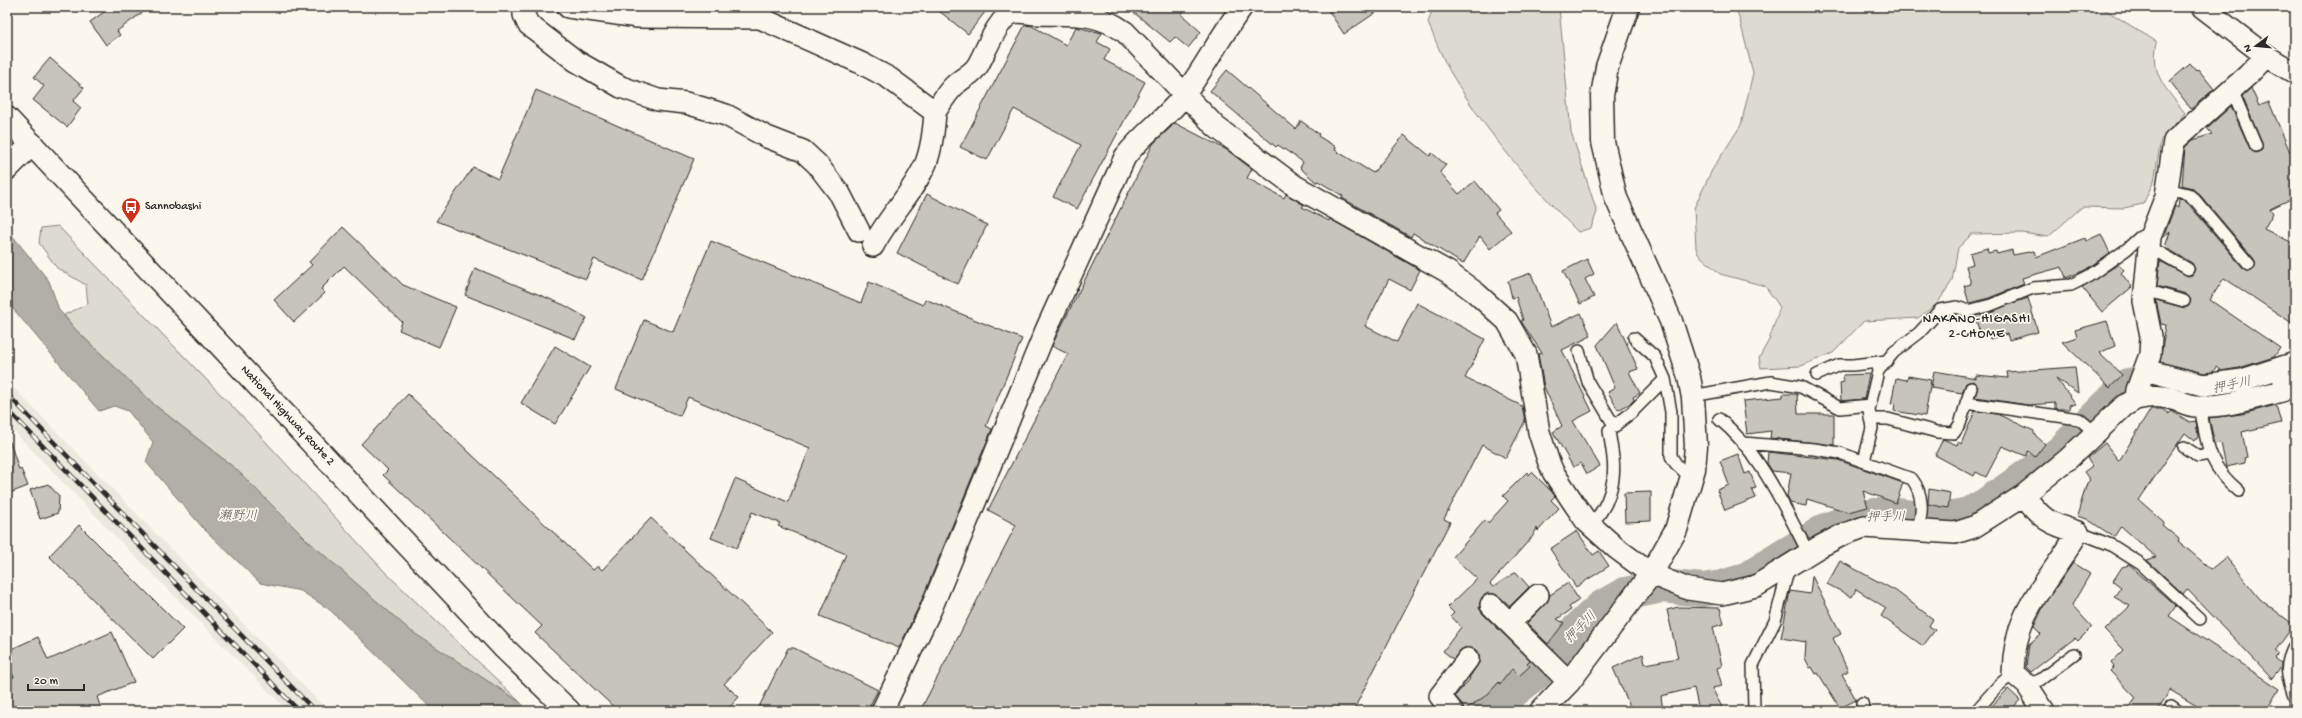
<svg xmlns="http://www.w3.org/2000/svg" width="2302" height="718" font-family="'Gochi Hand','Klee One',sans-serif">
<style>
.built{fill:#ebe8de}
.green{fill:#dddad0;stroke:#84827e}
.water{fill:#b1afa7;stroke:#7b7a75}
.lines{fill:none;stroke-linecap:round;stroke-linejoin:round}
.river{stroke:#b1afa7;stroke-width:34}
.building{fill:#c7c4bc;stroke:#2b2b2b}
.lane-casing{stroke:#2b2b2b;stroke-width:14}
.street-casing{stroke:#2b2b2b;stroke-width:24}
.secondary-casing{stroke:#2b2b2b;stroke-width:25}
.highway-casing{stroke:#2b2b2b;stroke-width:25}
.lane{stroke:#fbf7ec;stroke-width:11}
.street{stroke:#fbf7ec;stroke-width:21}
.secondary{stroke:#fbf7ec;stroke-width:22}
.highway{stroke:#fbf7ec;stroke-width:22}
.rail-casing{stroke:#2b2b2b;stroke-width:4.5}
.rail{stroke:#fbf7ec;stroke-width:3;stroke-dasharray:9;stroke-linecap:butt}
.labels{text-anchor:middle;dominant-baseline:central;stroke-width:3.5;stroke-linejoin:round;paint-order:stroke}
.poi-label{font-size:12px;fill:#2b2b2b;stroke:#fbf7ec;text-anchor:start}
.street-label{font-size:12px;fill:#2b2b2b;stroke:#fbf7ec}
.neighbourhood-label{font-size:13px;letter-spacing:1px;fill:#2b2b2b;stroke:#fbf7ec}
.water-label{font-size:13px;font-style:italic;fill:#5a5956;stroke:#fbf7ec}
</style>
<rect width="100%" height="100%" fill="#fbf7ec"/>
<filter id="ink" filterUnits="userSpaceOnUse"><feTurbulence type="fractalNoise" baseFrequency=".025" numOctaves="2"/><feDisplacementMap in="SourceGraphic" scale="8" xChannelSelector="R" yChannelSelector="G"/><feConvolveMatrix kernelMatrix="1 2 1 2 8 2 1 2 1" color-interpolation-filters="sRGB"/></filter>
<g filter="url(#ink)">
<path class="built" d="M7,381L134,511L328,711H288L114,535L7,424Z"/>
<path class="green" d="M1433,7H1559L1571,132L1597,212L1591,228L1578,232C1534,188 1486,132 1454,78C1443,61 1436,41 1428,23Z
M1735,7H2101L2157,42C2150,76 2166,88 2185,113L2161,140L2154,181L2143,204L2124,208L2082,207L2048,237L2022,233L1972,234L1958,248L1952,281L1937,304L1918,318L1864,321L1833,353L1801,366L1761,368L1759,358L1769,340L1780,307L1765,286L1720,274L1698,254L1696,248L1694,208L1712,170L1741,125L1753,73L1739,17Z
M58,226L256,431L384,571L520,702L411,632L308,541L236,469L156,406L75,329L64,315L88,304L86,285L57,268L39,243L41,228Z"/>
<path class="water" d="M7,229L49,281L59,310L75,329L156,406L236,469L308,541L411,631L520,702L528,711H434L330,610L301,591L260,583L203,528L146,462L153,442L128,411L114,406L99,411L10,305L7,296Z"/>
<g class="lines">
<path class="river" d="M1488,711L1535,674L1564,642L1602,607L1625,594L1662,586L1703,590L1722,587L1745,580L1826,530L1851,520L1874,515H1898L1936,520L1966,516L1987,504L2060,453L2128,385L2153,381L2174,385"/>
</g>
<path class="building" d="M111,7H150L117,31L120,35L106,45L90,22Z
M934,7H989L968,34Z
M1127,7H1188L1181,14L1201,32L1188,48L1175,37L1170,42Z
M1326,7H1384L1344,34Z
M1025,25L1032,26L1066,45L1076,27L1102,33L1097,42L1110,49L1104,60L1145,82L1077,209L1053,197L1081,145L1014,109L987,160L960,147Z
M50,58L84,88L73,101L81,108L67,127L33,100L44,86L34,77Z
M2190,64L2196,71L2198,69L2214,89L2191,109L2170,81Z
M1227,70L1296,129L1301,121L1319,134L1318,136L1336,147L1335,150L1373,173L1404,135L1430,156L1432,153L1446,165L1440,172L1459,194L1475,181L1499,210L1495,213L1511,231L1490,249L1480,236L1463,264L1413,233L1411,237L1342,198L1343,196L1318,181L1317,183L1300,168L1303,162L1278,145L1276,147L1210,91Z
M2251,88L2259,106L2269,102L2290,152L2295,150V197L2270,209L2273,213L2264,229L2295,244V325L2224,278L2210,300L2280,348L2274,357L2239,368L2221,371L2216,367L2213,372L2204,373L2160,362L2166,325L2161,324L2156,300L2185,308L2189,306L2191,300L2186,294L2157,286L2160,261L2188,276L2192,275L2195,269L2192,263L2165,247L2170,232L2163,238L2175,206L2178,208L2179,199L2185,200L2244,269L2250,271L2255,267L2254,259L2200,195L2192,188L2182,185L2185,147L2193,140L2212,134L2207,128L2231,106L2250,149L2256,153L2262,150V143L2242,96Z
M536,90L694,159L642,280L594,259L586,279L436,221L473,167L498,179Z
M1175,123L1227,150L1252,169L1247,178L1284,198L1286,194L1304,205L1302,207L1329,221L1330,219L1420,270L1410,290L1389,279L1365,326L1397,342L1417,303L1485,339L1465,378L1522,406L1525,421L1506,458L1482,445L1444,519L1450,522L1353,711H920L1016,525L988,510L1068,354L1052,346L1057,335L1153,144Z
M927,194L987,225L958,284L897,253Z
M343,227L403,285L456,307L439,347L399,330L402,322L344,266L321,289L325,293L294,322L274,300L312,265L309,262Z
M2101,234L2110,253L2085,270L2066,278L2062,267L2022,278L2024,284L1989,298L1969,303L1964,286L1971,284L1966,266L1973,264L1970,253L1987,248L1988,253L1996,251L1997,254L2012,250L2013,255L2034,251L2036,257L2085,238L2086,241Z
M711,241L861,303L869,282L923,305L925,299L1022,339L986,426L992,429L920,604L899,648L820,616L846,554L778,526L780,523L752,512L737,548L711,538L735,479L788,502L810,448L688,397L680,416L616,389L644,320L673,332Z
M1587,259L1594,274L1585,279L1594,297L1580,304L1563,271Z
M2119,264L2124,270L2121,273L2132,287L2102,312L2082,287Z
M475,268L564,305L587,318L575,339L465,295Z
M1531,273L1551,327L1581,313L1591,336L1562,350L1592,411L1573,421L1600,466L1587,474L1581,463L1573,467L1553,432L1562,426L1544,387L1538,354L1542,353L1521,321L1523,320L1516,297L1512,298L1508,281Z
M2028,298L2038,332L2009,340L2007,334L1990,339L1989,335L1981,337L1975,316Z
M2107,321L2115,346L2099,353L2122,375L2110,388L2062,342L2077,337L2075,330Z
M1617,322L1638,369L1629,372L1640,393L1633,397L1634,400L1631,403L1618,410L1608,392L1615,388L1597,345Z
M555,346L590,367L555,424L521,403Z
M2075,367L2078,393L2056,378L2076,404L2069,405L2070,409H2055V403L2028,405L1975,397L1978,387L1973,381L1966,383L1962,393L1931,388L1934,371L1976,378V375L2008,378L2007,372Z
M1869,374L1864,399L1841,401L1840,383L1844,382L1843,375Z
M1908,376L1931,380L1925,416L1894,411L1895,403L1891,404L1896,378L1907,380Z
M408,394L593,570L598,566L602,570L651,518L772,632L724,684L739,697L726,711H618L535,633L542,626L383,475L388,470L361,444Z
M1783,394H1797L1798,414H1834V445L1770,438L1771,431L1747,434L1743,401L1783,397Z
M2276,405L2281,423L2242,432L2247,457L2244,458L2245,463L2226,467L2221,443L2215,444L2209,418L2242,414Z
M2151,409H2162L2169,414L2171,411L2190,422L2196,421L2198,437L2195,441L2185,433L2139,500L2164,522L2162,525L2179,539L2178,541L2211,569L2226,557L2260,599L2294,625L2275,651L2279,654L2275,658L2281,663V667L2272,678L2187,589L2183,594L2147,560L2156,557L2121,526L2114,537L2087,519L2077,516L2087,483L2090,480L2084,472L2092,466L2087,458L2105,443L2119,461Z
M1975,411L1997,414L2034,431V434L2045,444L2035,457L2028,451L2026,456L2002,446L1986,477L1976,472L1974,476L1935,455L1943,439L1957,445L1958,442L1961,444Z
M7,442H10L19,470L21,469L28,486L7,494Z
M1768,452L1838,460L1903,483L1896,503L1863,491L1868,507L1848,512L1807,499L1806,506L1790,503L1787,496L1791,473L1772,471L1767,463Z
M1738,454L1745,474L1750,472L1756,488L1752,489L1756,498L1725,510L1717,490L1729,485L1720,461Z
M1527,472L1529,475L1532,472L1552,492L1555,496L1551,500L1559,508L1538,531L1537,528L1533,536L1490,584L1493,587L1516,572L1529,587L1510,606L1499,596L1488,593L1482,597L1479,608L1483,614L1530,660L1527,663L1530,666L1519,676L1512,669L1500,684L1499,682L1488,694L1464,711L1462,704L1455,696L1470,679L1469,678L1480,661L1479,655L1475,649L1464,648L1453,659L1443,651L1461,627L1451,616L1454,613L1448,607L1477,579L1453,557L1485,520L1488,523L1508,501L1503,496Z
M48,484L59,496L58,513L40,519L30,490Z
M1929,489L1950,493L1948,508L1928,504Z
M1651,492V521L1625,522L1624,493Z
M79,525L183,629L153,659L49,556Z
M1577,531L1593,555L1599,551L1609,566L1576,587L1550,549Z
M1840,561L1896,591L1933,619L1929,626L1935,630L1923,646L1881,616L1886,608L1856,589L1852,597L1827,584Z
M2073,563L2090,574L2072,605L2092,627L2078,641L2075,638L2031,672L2026,667L2029,644L2041,634L2034,627L2045,603Z
M2129,565L2176,606L2169,616L2279,689L2266,711H2205L2170,690L2157,711H2127L2136,698L2110,671L2114,667L2111,663L2124,650L2105,630L2130,606L2114,597L2121,587L2113,581L2122,567Z
M1812,576L1841,634L1833,638L1848,671L1842,674L1856,700L1840,708L1818,673L1816,674L1812,667L1810,668L1805,658L1806,642L1781,638L1790,591L1810,594Z
M1568,583L1579,600L1569,607L1571,610L1557,619L1564,623L1548,644L1527,623L1546,603L1550,595Z
M1678,607L1720,608L1724,624L1713,627L1722,666L1717,668L1722,686L1712,688L1724,711H1699L1694,688L1661,696L1663,711H1632L1613,668L1643,654L1645,664L1678,658L1667,610Z
M112,632L134,682L97,697L102,711H7V680L14,677L7,661V651L38,637L48,660Z
M788,648H794L878,690L867,711H757Z
M2008,689L2020,700L2010,711H1987Z"/>
<g class="lines">
<g class="lane-casing">
<path id="lane" d="M2232,90L2256,146
M2167,189L2188,194L2195,200L2249,264
M2150,247L2188,269
M2145,290L2184,301
M1634,338L1655,357L1665,379L1671,412V456L1676,464L1692,479
M1579,351L1588,382L1615,427
M1817,375L1839,365H1853L1887,361
M1692,396L1771,382L1801,387L1840,408L1870,405
M1966,403L2079,419L2096,433
M2200,406C2207,444 2207,465 2239,491
M1719,419C1761,453 1784,507 1809,554
M1870,419H1888L1937,432L1954,433L1960,424L1971,388
M1744,443L1814,449L1840,453L1912,479C1923,493 1924,515 1916,531
M2184,447L2198,456L2210,454
M1864,461L1872,428L1869,410L1878,371L1894,352L1919,333L1940,310L1957,307L1968,311L1991,305L2033,288L2071,285L2089,276L2127,249L2140,237L2151,232
M1591,524C1608,508 1616,482 1613,458C1612,448 1610,439 1609,430L1631,413L1665,379
M2078,532L2111,545L2141,564L2200,619
M2295,645C2283,666 2287,677 2295,699
M2027,685L2040,680L2074,654
M1862,703L1864,711
M2171,706L2178,711
M1754,711L1753,665L1775,621L1789,567
M1976,711L1998,686L2013,673
M2293,711L2295,706"/>
</g>
<g class="street-casing">
<path id="street" d="M524,7V15L528,24L576,61L621,87L658,100L686,103L726,115L767,137L803,151L817,164L840,194L859,231
M568,7L638,17L760,18L863,64L889,78L935,112C941,103 947,92 955,85C963,77 972,75 978,65C985,53 998,17 1013,13C1020,11 1030,14 1038,14C1071,15 1096,11 1125,32L1216,127L1295,186L1448,272L1476,293L1507,321L1526,354L1539,432L1548,460L1553,472L1573,502L1586,521L1616,548L1651,574L1688,589L1722,594L1756,586L1819,547L1842,535L1864,527L1955,533L1974,527L2024,495L2068,459L2124,406L2136,399L2137,390L2150,355L2151,336L2144,301L2150,237L2166,196L2174,141L2248,75L2266,56
M2202,7L2266,56L2295,73
M873,246C888,217 913,193 926,163C932,147 934,128 935,112
M2145,370L2203,385L2242,380L2295,363
M2136,399C2150,396 2161,395 2176,400C2182,402 2189,406 2196,406C2224,408 2255,398 2282,391L2288,366
M2024,495C2041,519 2049,524 2078,532C2049,584 2014,607 2013,673L2027,685L2044,711
M1491,605L1569,682
M1510,623L1538,595
M882,711L931,609L1046,330L1125,157C1142,134 1167,118 1184,95C1205,67 1221,35 1242,7
M1452,711L1440,696L1468,659"/>
</g>
<g class="secondary-casing">
<path id="secondary" d="M7,169L32,144
M1541,711L1569,682L1651,574L1676,530L1694,469L1696,446L1693,398L1689,377L1671,321L1616,198L1603,142L1602,96L1607,67L1628,7"/>
</g>
<g class="highway-casing">
<path id="highway" d="M7,118L504,648L569,711"/>
</g>
<use href="#lane" class="lane"/>
<use href="#street" class="street"/>
<use href="#secondary" class="secondary"/>
<use href="#highway" class="highway"/>
<g class="rail-casing">
<path id="rail" d="M7,394L315,711
M7,409L299,711"/>
</g>
<use href="#rail" class="rail"/>
</g>
</g>
<defs>
<g id="bus-pin" transform="scale(1)"><path d="M0 17L-7.5 6A9.5 9.5 0 1 1 7.5 6Z" fill="#c8321e" stroke="#fbf7ec"/><path d="M-5-6H5V4H4V6H2V4H-2V6H-4V4H-5ZM-3.5-4V0h7V-4ZM-3.5 1.2v1.5H-2V1.2ZM2 1.2v1.5H3.5V1.2Z" fill="#fff"/></g>
</defs>
<g fill-rule="evenodd">
<use href="#bus-pin" x="131" y="207"/>
</g>
<g class="labels">
<g class="poi-label">
<text x="145" y="207">Sannobashi</text>
</g>
<g class="street-label">
<text transform="translate(287 416) rotate(47)">National Highway Route 2</text>
</g>
<g class="neighbourhood-label">
<text x="1977" y="319">NAKANO-HIGASHI<tspan x="1977" dy="15">2-CHOME</tspan></text>
</g>
<g class="water-label">
<text transform="translate(2232 386) rotate(-12)">押手川</text>
<text x="238" y="516">瀬野川</text>
<text transform="translate(1886 518) rotate(-1)">押手川</text>
<text transform="translate(1581 628) rotate(-45)">押手川</text>
</g>
</g>
<rect width="2302" height="718" fill="none" stroke="#fbf7ec" stroke-width="24"/>
<rect x="12" y="12" width="2278" height="694" fill="none" stroke="#2b2b2b" stroke-width="1.5" filter="url(#ink)"/>
<g transform="translate(2256 46) rotate(254)" stroke="#fbf7ec" stroke-width="3" paint-order="stroke">
<path d="M0-3L7 15L0 10L-7 15Z" fill="#2b2b2b"/>
<text y="-6" font-size="11" font-weight="bold" text-anchor="middle" fill="#2b2b2b">N</text>
</g>
<path d="M28 684v6h56v-6" fill="none" stroke="#2b2b2b" stroke-width="2"/>
<text x="34" y="684" font-size="12" fill="#2b2b2b" stroke="#fbf7ec" stroke-width="3" paint-order="stroke">20 m</text>
</svg>
